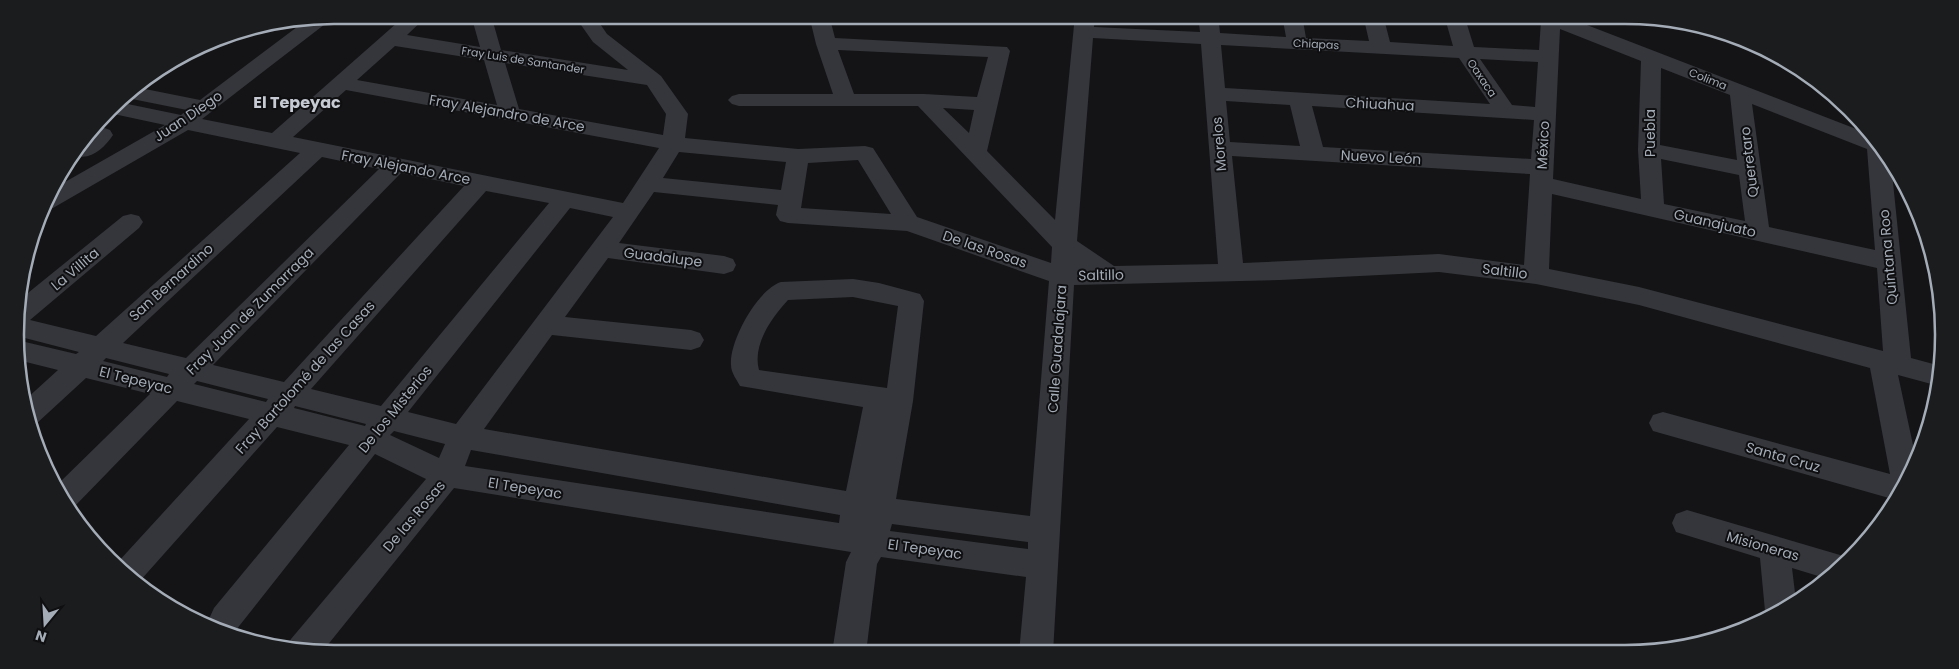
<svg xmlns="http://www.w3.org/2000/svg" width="1959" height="669" font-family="Poppins,sans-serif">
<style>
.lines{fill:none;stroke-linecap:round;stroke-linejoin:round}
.minor{fill:#34363b;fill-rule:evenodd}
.labels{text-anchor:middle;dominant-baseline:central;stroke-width:4;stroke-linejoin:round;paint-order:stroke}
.far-street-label{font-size:11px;fill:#a4acb7;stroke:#0f0f11}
.street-label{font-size:14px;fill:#a4acb7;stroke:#0f0f11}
.quarter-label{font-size:16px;font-weight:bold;fill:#c6cbd3;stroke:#0f0f11}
.rim{fill:none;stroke:#a4acb7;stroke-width:2.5}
</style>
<rect width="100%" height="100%" fill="#141416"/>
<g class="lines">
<path class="minor" d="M406,15H428L407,35L480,47L471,15H491L501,50L628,70L593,42L574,15H594L607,34L661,76L688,114L685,138L798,149L865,146L873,148L917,217L1051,263L1052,247L918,106H739L732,104L728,100L732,96L739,94H833L816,44L809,15H829L835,38L1007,47L1010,51L987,151L1055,220L1075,15H1095L1094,27L1200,32L1198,15H1218L1220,33L1286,37L1282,15H1302L1306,38L1369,41L1363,15H1383L1390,42L1453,46L1444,15H1464L1474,47L1539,50L1541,21L1535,19L1532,15H1561L1864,132L1891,163L1911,358L1937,365L1935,385L1898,375L1916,459L1901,494L1896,500L1653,431L1649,423L1653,415L1663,412L1890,474L1870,368L1639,305L1536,284L1439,272L1280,280L1074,285L1053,653H1019L1026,577L881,557L877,564L866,653H832L846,562L851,552L454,488L322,652L287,648L291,639L426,479L375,454L236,630L229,633L211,625L209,619L214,608L349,445L277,427L139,582L118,562L249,419L177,401L74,507L68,509L57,485L150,394L86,378L36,424L30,426L26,417L25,400L58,370L22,361L21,341L76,354L79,352L21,337L18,301L123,216L131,214L139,216L143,222L139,228L30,320L96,336L300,153L188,130L53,208L43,210L51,190L165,125L109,113L118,102L181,115L187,110L122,97L135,87L200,100L305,21L331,16L329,21L202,119L272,133ZM1560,29L1641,61L1638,150L1641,199L1553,179ZM1093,38L1201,44L1218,264L1114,266L1077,241ZM1221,45L1459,58L1490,104L1225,88ZM395,46L484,60L497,105L357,80ZM838,50L988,57L977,97L924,94H854ZM1480,59L1538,62L1535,107L1512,105ZM505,63L647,85L666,114L663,135L519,109ZM1661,68L1730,95L1737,160L1660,145ZM346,90L659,148L623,203L293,137ZM1226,101L1290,105L1300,146L1230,142ZM1752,104L1867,149L1875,250L1769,227ZM1312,106L1534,120L1531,159L1323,147ZM943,108L974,110L969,133ZM679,152L786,162L781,190L663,178ZM1232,156L1530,174L1524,265L1439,254L1243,263ZM322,157L379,169L186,358L123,343ZM1661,159L1739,175L1745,221L1664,204ZM858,160L891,214L801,208L808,163ZM401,173L464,186L284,382L213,365ZM486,191L549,203L381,406L311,389ZM654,192L778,205L776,215L780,221L788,223L907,231L1049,281L1030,516L896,499L913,401L924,301L920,294L879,283L853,279L781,282C758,289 729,341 731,365C731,373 737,380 740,386L863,407L846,491L484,429L552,335L691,350L700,347L704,340L700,333L691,330L565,317L608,258L724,274L733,271L736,265L733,259L724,256L619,243ZM1552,194L1877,268L1883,351L1639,287L1549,269ZM570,208L613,217L456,424L408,412ZM853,297L898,306L887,388L759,370C752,345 772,317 788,300ZM106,358L169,374L167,377L103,361ZM197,381L268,399L266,402L194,384ZM295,406L366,424L365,426L294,408ZM394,431L445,444L439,458L390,435ZM471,450L840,515L839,523L465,466ZM892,524L1028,542V549L890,531Z
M99,126L110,130L113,135C105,147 92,160 77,156Z
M1687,510L1840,555L1849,558L1835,575L1828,579L1792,568L1796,601L1769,619L1765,611L1760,558L1676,532L1672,523L1676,514Z"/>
</g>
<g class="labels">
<g class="far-street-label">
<text transform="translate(1316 44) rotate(3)">Chiapas</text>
<text transform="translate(523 60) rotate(9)">Fray Luis de Santander</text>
<text transform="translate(1482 78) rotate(56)">Oaxaca</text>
<text transform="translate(1708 79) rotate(22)">Colima</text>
</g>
<g class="street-label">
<text transform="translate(1380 104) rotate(3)">Chiuahua</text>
<text transform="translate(507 113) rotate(10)">Fray Alejandro de Arce</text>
<text transform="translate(188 116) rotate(-34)">Juan Diego</text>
<text transform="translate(1650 133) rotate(-90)">Puebla</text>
<text transform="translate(1219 144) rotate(-95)">Morelos</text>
<text transform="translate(1543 145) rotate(-87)">México</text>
<text transform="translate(1381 157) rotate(3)">Nuevo León</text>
<text transform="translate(1749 162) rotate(-97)">Queretaro</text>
<text transform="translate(406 167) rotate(11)">Fray Alejando Arce</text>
<text transform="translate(1715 223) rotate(13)">Guanajuato</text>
<text transform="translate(985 249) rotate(19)">De las Rosas</text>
<text transform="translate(663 257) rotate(7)">Guadalupe</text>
<text transform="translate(1888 257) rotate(-95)">Quintana Roo</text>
<text transform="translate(75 269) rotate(-40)">La Villita</text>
<text transform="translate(1505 271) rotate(7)">Saltillo</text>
<text transform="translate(1101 275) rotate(-1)">Saltillo</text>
<text transform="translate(171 282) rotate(-42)">San Bernardino</text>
<text transform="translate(250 311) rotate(-45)">Fray Juan de Zumarraga</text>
<text transform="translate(1057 349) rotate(-86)">Calle Guadalajara</text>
<text transform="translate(305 377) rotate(-48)">Fray Bartolomé de las Casas</text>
<text transform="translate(136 380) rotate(14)">El Tepeyac</text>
<text transform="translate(395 409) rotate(-51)">De los Misterios</text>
<text transform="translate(1783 457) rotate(16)">Santa Cruz</text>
<text transform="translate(525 488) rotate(9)">El Tepeyac</text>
<text transform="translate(414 516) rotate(-50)">De las Rosas</text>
<text transform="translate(1763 546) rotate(16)">Misioneras</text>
<text transform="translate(925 549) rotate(8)">El Tepeyac</text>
</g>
<g class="quarter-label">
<text x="297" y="102">El Tepeyac</text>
</g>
</g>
<path d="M0 0H1959V669H0ZM334 24H1625A310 310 0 0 1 1935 334V335A310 310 0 0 1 1625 645H334A310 310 0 0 1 24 335V334A310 310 0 0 1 334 24Z" fill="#1b1c1e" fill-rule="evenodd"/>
<path class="rim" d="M334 24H1625A310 310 0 0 1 1935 334V335A310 310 0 0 1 1625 645H334A310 310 0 0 1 24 335V334A310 310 0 0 1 334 24Z"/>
<g transform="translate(45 624) rotate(198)" stroke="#0f0f11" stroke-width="4" paint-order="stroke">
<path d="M0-4L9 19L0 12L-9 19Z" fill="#a4acb7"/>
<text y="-8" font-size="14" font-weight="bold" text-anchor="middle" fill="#a4acb7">N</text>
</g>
</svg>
